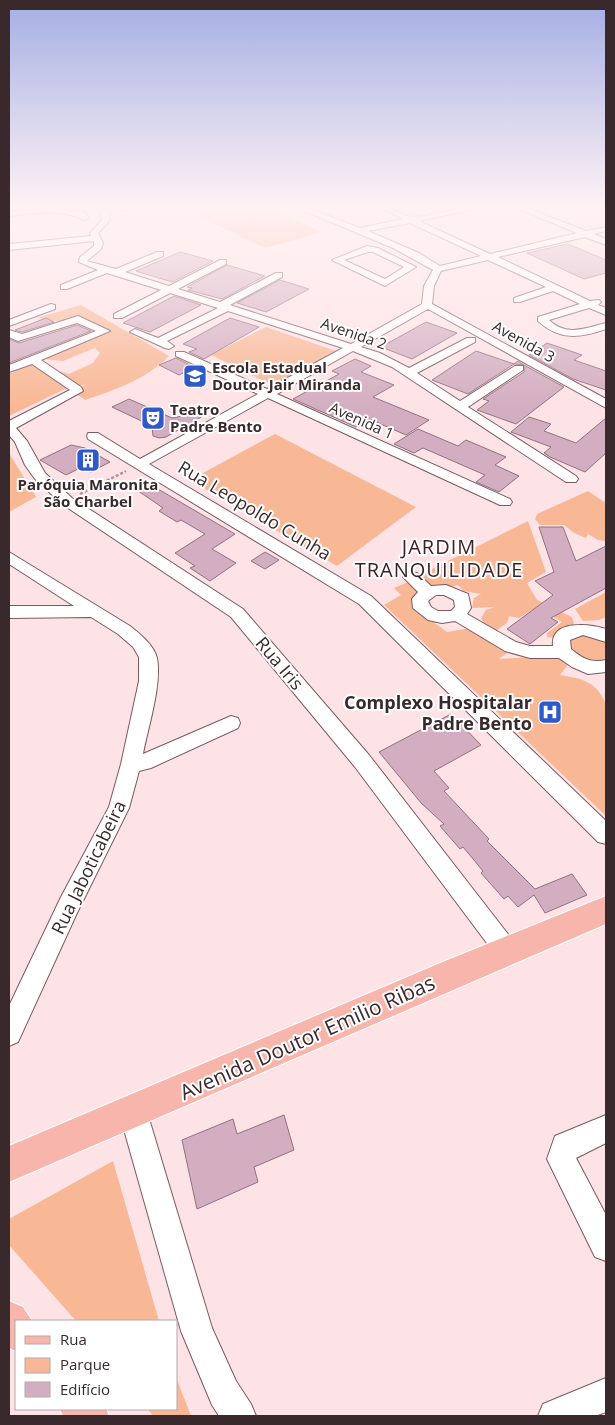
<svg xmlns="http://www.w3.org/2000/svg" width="615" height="1425" font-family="'Open Sans',sans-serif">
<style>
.green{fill:#f8b895}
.building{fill:#d3aec0;stroke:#927081}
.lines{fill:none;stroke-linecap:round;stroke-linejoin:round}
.minor-casing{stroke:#7d585e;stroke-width:2}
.major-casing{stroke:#fff;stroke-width:2}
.path{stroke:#ac9598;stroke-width:2.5;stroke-dasharray:3 2;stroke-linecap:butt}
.minor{fill:#fff;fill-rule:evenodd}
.major{fill:#f7b5ab;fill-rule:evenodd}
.labels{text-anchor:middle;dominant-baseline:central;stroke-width:4;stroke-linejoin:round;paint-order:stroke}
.far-street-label{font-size:15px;fill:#39292c;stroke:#fff}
.far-poi-label{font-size:15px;font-weight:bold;fill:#39292c;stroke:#fff;text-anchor:start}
.street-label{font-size:18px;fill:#39292c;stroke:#fff}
.poi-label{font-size:18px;font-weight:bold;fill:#39292c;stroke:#fff;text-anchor:end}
.quarter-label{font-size:20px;letter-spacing:1px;fill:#402026;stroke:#fff}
.near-street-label{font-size:21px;fill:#39292c;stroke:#fff}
</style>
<rect width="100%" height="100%" fill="#fee3e6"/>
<path class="green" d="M236,207H265L322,232L265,248L197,216Z
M81,305L169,356C147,379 114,390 85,400L72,391L87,384L63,390L9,416V374L31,363L69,374L93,363L100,353L95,348L63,361L44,359L102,333L79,320L55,321L37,318Z
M266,327L336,351L272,385L211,355Z
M275,434L416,507L337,566L190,480Z
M9,453L36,497L9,512Z
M588,491L606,503V541L598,540L588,534L586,538L574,533L564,525H540L535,519L537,514Z
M528,521L546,572L527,583L537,600L572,617L574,623L559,638L547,637V633L562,622L537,607L519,618L509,616L507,623L497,630L486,626L481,618L486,610L495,607L472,608L474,598L481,594L464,591L458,585C441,591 431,587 418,576Z
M411,581L422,592L428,618L447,632L471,628L511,650L499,659L558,655L569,663L560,675C583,679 596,681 606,704V816L384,605L401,595L394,588Z
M606,592V617L599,620L583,621L575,609Z
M592,630L606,637V664L598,667L565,652L573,631Z
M113,1161L159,1321H76L9,1245V1219Z
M176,1377L191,1416H153L148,1409H176Z"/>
<path class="building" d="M568,244L606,260V273L584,279L527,253Z
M180,252L213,261L172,282L136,271Z
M227,265L265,276L222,299L188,290L192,288L187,287Z
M280,280L309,289L266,312L237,303Z
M174,296L201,305L150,332L123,323Z
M46,318L54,322L22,332L15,330Z
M230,318L259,327L204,359L189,352L197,349L183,344Z
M426,322L457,333L412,359L381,347Z
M77,325L91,331L9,363V339L19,343Z
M547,343L582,355L574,360L606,371V390L573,379L529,355Z
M476,351L514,364L518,361L524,365L514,364L468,394L432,380Z
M176,358L192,366L196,367L179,375L159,365Z
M355,359L371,366L361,372L394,385L373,397L429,420L406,435L369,419L356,427L293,399L339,374L332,371Z
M524,365L564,387L516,424L477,410L489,401L483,399L524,372Z
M129,399L172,418L207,411L208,413L166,437L159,438L153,436L152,426L112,407Z
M529,417L551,424L544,431L576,443L606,418V453L585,472L550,457L544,453L551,447L511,432Z
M418,429L458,446L466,440L506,457L495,465L519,476L499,492L476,482L485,475L423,448L414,453L394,444Z
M71,445L85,448L110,462L91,472L82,467L66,475L40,460Z
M146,482L235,534L212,549L236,563L210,581L190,568L195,566L175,553L205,534L181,520L177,522L159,511L163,508L134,488Z
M539,527H563L576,561L606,546V588L551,618L558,622L530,644L507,629L553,595L535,581L554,572Z
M265,552L279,560L265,569L251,561Z
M451,714L481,745L434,771L449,788L444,791L489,839L487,841L535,889L572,874L587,895L545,913L534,895L518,907L508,896L504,899L481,873L483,871L463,847L460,849L440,826L444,824L422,804L379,752Z
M284,1115L294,1150L254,1167L258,1182L197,1209L182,1140L233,1119L237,1134Z"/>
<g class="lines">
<g class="minor-casing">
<path id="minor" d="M98,207H106L110,220L98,233L103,243L101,249L87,261L116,269L157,252H163V256L125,272L169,286L220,260H226V264L178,289L220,302L276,273H282V277L230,305L351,344L422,304L424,286L433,270L393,248L295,207H305L360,228L403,219L380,207C393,207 403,217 414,217C435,216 455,207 477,207L473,209L419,221L490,254L577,233L514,207H524L586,231L606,227V231L594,234L606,239V245L585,237L498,257L590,301L599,300L601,302L598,305L606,308V315L589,308L549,320C567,337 585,328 606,323V329C580,338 560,341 538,321V317L580,304L553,291L520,302H514V298L546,287L488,260L441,271L434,286L432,304L606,399V408L428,309L361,347L380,353L409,368L467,338H475V342L417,373L460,401L515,366H523V370L468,407L576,476L578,479L576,482H566L392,367L353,351L277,394L510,499L512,502L510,505H500L268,398L149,464L371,596L606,821V844L598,842L359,604L88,439L87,436L88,433H98L140,459L258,394L176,356V352H184L267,389L343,348L228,311L167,341L174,346L169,349L165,348L130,332L135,329L158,338L218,308L170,293L122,318H114V314L161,290L107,273L67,289H61V285L98,270L79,262L80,257L94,246V241L9,250V244L91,236L90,233L102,220ZM410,223L481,256L440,266L419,253L368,231Z
M118,207H127L130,209L126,211Z
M46,208H65L86,213L88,218L84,220C59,208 37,213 9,216V212Z
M367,246L378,248L416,267L385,286L332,260ZM368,252H373L404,267L385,279L344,260Z
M51,304L55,305V309L9,326V320Z
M78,316L110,331L41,360L81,387L83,391L16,428L27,441L45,473L72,498L243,609L369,755L514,942L518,950L514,958L506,962L498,958L355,767L231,617L62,504L35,479L25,465L15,442L9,435V421L70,390L32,364L9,372V365L96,331L77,323L18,341L9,337V330L22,334Z
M9,552L130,626C140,634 154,645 157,658C162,685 148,727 143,754L231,716L238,718L240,723L238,728L151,768L139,771L129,808L77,913L18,1042L9,1046V1006L61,897L109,807L121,764L139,681V657L133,647L118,634L91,617L9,618V606H74L9,564Z
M411,572L417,573L431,586L446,585L468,594L471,608L467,614L516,642L530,646H553C550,619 590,624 606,629V642L583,635L570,640L571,649C583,659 591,663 606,660V672L588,674L572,667L559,658H530L505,651L455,621L442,623L428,620L413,608L412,599L418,592L403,577L405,573ZM436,595H444L454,600L455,607L451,611H438L431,607L428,601Z
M133,1098L143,1102L147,1112L212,1328L236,1381L251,1404L256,1416H219L212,1405L181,1331L119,1112L123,1102Z
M606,1115V1143L576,1158L606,1215V1261L595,1257L547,1159L555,1136Z
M606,1378V1412L595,1416H538L543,1404Z"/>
</g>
<g class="major-casing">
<path id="major" d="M606,896V924L9,1182V1146L445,961Z
M9,1301L23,1307L32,1321H16V1351L9,1348Z
M60,1409H106L109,1416H63Z"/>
</g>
<path class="path" d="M80,494L126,471"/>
<use href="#minor" class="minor"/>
<use href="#major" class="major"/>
</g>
<linearGradient id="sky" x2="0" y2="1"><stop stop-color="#a5afe4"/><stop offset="0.51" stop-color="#fff2f4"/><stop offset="1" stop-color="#fff2f4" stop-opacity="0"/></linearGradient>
<rect width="615" height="406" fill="url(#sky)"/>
<defs>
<g id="school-square" transform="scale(1.25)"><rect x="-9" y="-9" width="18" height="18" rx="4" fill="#2f59c9" stroke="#fff"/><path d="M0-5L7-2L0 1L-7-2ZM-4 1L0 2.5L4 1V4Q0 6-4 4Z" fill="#fff"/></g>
<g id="theatre-square" transform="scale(1.25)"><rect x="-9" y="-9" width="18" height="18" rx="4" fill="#2f59c9" stroke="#fff"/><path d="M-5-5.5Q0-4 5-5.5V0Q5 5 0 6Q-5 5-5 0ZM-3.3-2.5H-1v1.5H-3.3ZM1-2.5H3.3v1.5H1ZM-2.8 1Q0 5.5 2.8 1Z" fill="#fff"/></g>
<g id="building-square" transform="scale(1.25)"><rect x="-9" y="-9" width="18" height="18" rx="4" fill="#2f59c9" stroke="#fff"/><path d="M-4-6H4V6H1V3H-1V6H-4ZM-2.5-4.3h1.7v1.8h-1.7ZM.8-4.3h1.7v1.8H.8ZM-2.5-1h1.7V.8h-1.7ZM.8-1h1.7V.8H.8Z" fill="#fff"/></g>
<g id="hospital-square" transform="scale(1.25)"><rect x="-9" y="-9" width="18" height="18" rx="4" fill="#2f59c9" stroke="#fff"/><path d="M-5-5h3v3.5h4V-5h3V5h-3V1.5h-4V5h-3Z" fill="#fff"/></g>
</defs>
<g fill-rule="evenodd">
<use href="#school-square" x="195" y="376"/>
<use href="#theatre-square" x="153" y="418"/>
<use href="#building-square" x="88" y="460"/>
<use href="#hospital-square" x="550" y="712"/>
</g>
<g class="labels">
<g class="far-street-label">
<text transform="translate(354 333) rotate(19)">Avenida 2</text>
<text transform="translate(524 341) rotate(29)">Avenida 3</text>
<text transform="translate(362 420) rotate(24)">Avenida 1</text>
</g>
<g class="far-poi-label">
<text x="212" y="367">Escola Estadual<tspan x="212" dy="17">Doutor Jair Miranda</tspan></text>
<text x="170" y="409">Teatro<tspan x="170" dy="17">Padre Bento</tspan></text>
<text x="88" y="484" text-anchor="middle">Paróquia Maronita<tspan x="88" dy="17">São Charbel</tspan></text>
</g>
<g class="street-label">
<text transform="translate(255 510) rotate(31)">Rua Leopoldo Cunha</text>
<text transform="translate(280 663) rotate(50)">Rua Iris</text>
<text transform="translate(88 867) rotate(-64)">Rua Jaboticabeira</text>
</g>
<g class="poi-label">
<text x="532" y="702">Complexo Hospitalar<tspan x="532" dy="21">Padre Bento</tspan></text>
</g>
<g class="quarter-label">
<text x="439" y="546">JARDIM<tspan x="439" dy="23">TRANQUILIDADE</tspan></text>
</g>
<g class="near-street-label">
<text transform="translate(307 1037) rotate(-24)">Avenida Doutor Emilio Ribas</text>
</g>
</g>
<rect width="615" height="1425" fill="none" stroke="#39292c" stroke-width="20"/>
<rect x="15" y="1320" width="162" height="90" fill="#ffffff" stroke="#b0a9ab"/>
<rect x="25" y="1336" width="25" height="8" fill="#f7b5ab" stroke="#b0a9ab"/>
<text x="60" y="1345" font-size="15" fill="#39292c">Rua</text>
<rect x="25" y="1358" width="25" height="15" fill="#f8b895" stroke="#b0a9ab"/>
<text x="60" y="1370" font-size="15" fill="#39292c">Parque</text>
<rect x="25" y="1382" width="25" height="15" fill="#d3aec0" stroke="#b0a9ab"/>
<text x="60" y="1395" font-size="15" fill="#39292c">Edifício</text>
</svg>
